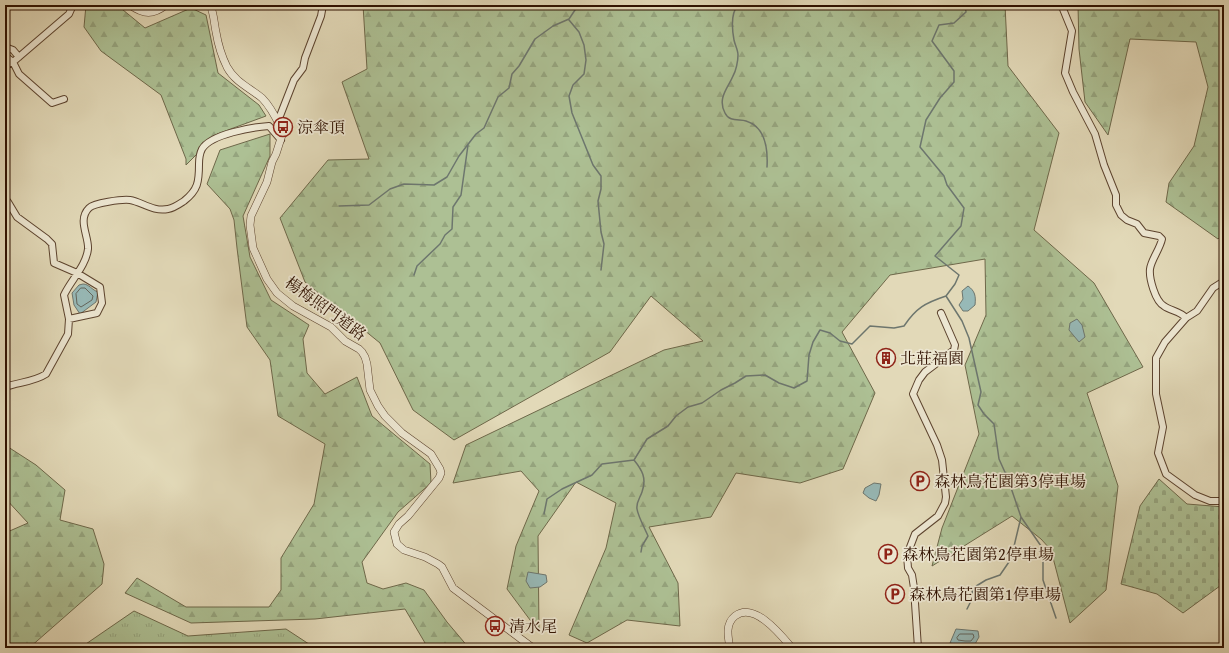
<svg xmlns="http://www.w3.org/2000/svg" width="1229" height="653" font-family="'Gentium Book Plus','Noto Serif TC',serif">
<style>
.grass{fill:url(#grass-tufts);stroke:#6e684a}
.forest{fill:url(#forest-firs);stroke:#6e684a}
.cemetery{fill:url(#cemetery-stones);stroke:#6e684a}
.water{fill:#97b9b7;stroke:#6d766e}
.lines{fill:none;stroke-linecap:round;stroke-linejoin:round}
.shore{stroke:#63655c;stroke-width:1}
.stream{stroke:#6d766e;stroke-width:1.5}
.minor-casing{stroke:#5c432e;stroke-width:8}
.tertiary-casing{stroke:#5c432e;stroke-width:8}
.minor{stroke:#ece6d1;stroke-width:6}
.tertiary{stroke:#ece6d1;stroke-width:7}
.labels{text-anchor:middle;dominant-baseline:central;stroke-width:3.5;stroke-linejoin:round;paint-order:stroke}
.poi-label{font-size:16px;fill:#2f1100;stroke:#ece6d1;text-anchor:start}
.street-label{font-size:16px;fill:#2f1100;stroke:#ece6d1}
</style>
<defs>
<pattern id="grass-tufts" width="24" height="20" patternUnits="userSpaceOnUse"><rect width="24" height="20" fill="#adc094"/><path d="M3 7l-1-3M5 7V3M7 7l1-3M15 17l-1-3M17 17v-4M19 17l1-3" fill="none" stroke="#95a47e"/></pattern>
<pattern id="forest-firs" width="22" height="20" patternUnits="userSpaceOnUse"><rect width="22" height="20" fill="#adc094"/><path d="M5 1l3.5 6h-7zM16 11l3.5 6h-7z" fill="#95a47e"/></pattern>
<pattern id="cemetery-stones" width="16" height="16" patternUnits="userSpaceOnUse"><rect width="16" height="16" fill="#adc094"/><path d="M2 7V4a2 2 0 0 1 4 0v3zM10 15v-3a2 2 0 0 1 4 0v3z" fill="#95a47e"/></pattern>
</defs>
<rect width="100%" height="100%" fill="#e2d9b8"/>
<filter id="stains"><feTurbulence type="fractalNoise" baseFrequency=".005" numOctaves="4"/><feColorMatrix values="0 0 0 0 .2 0 0 0 0 .09 0 0 0 0 .02 0 0 0 .5 -.17"/></filter>
<radialGradient id="worn" r=".72"><stop offset=".6" stop-color="#630" stop-opacity="0"/><stop offset="1" stop-color="#630" stop-opacity=".3"/></radialGradient>
<path class="grass" d="M134,611L188,636L286,629L315,648H80Z"/>
<path class="forest" d="M86,5H117L145,28L191,8L206,15L218,73L259,105L266,116L217,134L186,165V159L161,95L101,51L84,27Z
M363,5H1005L1008,66L1059,133L1034,230L1094,283L1143,367L1087,393L1118,486L1106,590L1070,623L1051,550L1041,539L1012,516L932,566L942,528L979,434L965,365L986,315L985,259L890,275L842,332L875,393L843,469L800,483L736,473L711,517L649,527L678,583L680,626L627,620L587,643L569,635L606,548L616,503L576,482L538,536L539,632L507,589L516,546L539,491L521,471L453,483L466,445L664,350L703,341L651,296L610,352L454,440L413,410L380,343L305,282L280,218L328,160L369,159L342,82L367,69Z
M1078,5H1224V233L1218,239L1166,202L1169,183L1194,146L1208,87L1196,42L1130,39L1108,135L1085,102L1079,49Z
M270,134V156L243,216L250,257L271,300L309,325L303,339L307,373L325,394L357,377L372,416L430,464L431,483L398,512L362,562L367,583L383,589L406,583L424,590L447,622L469,648H428L405,609L315,619L191,623L125,593L137,578L186,607H269L281,590V558L314,504L325,444L278,416L270,360L247,327L237,248L234,220L230,209L207,184L220,150Z
M5,445L36,465L65,490L60,520L93,529L104,564L102,584L29,648H5V533L28,523L5,498Z"/>
<path class="cemetery" d="M1159,479L1187,504L1224,507V583L1183,613L1157,594L1121,584L1140,506Z"/>
<path class="water" d="M83,284C89,284 92,290 98,292L96,302L80,314L74,305L72,293L79,285Z
M968,286C975,291 976,296 975,305L968,311H963L959,305L963,299L962,291Z
M1077,319L1082,325L1085,337L1079,342L1069,330L1070,323Z
M874,483L881,484L879,495L876,501L869,498L863,493L865,488Z
M528,572L546,575L547,582L540,587L530,588L526,581Z
M956,629L978,631L979,637L975,644L965,646L950,643Z"/>
<g class="lines">
<path class="shore" d="M81,288H85L93,296L92,300L81,307L77,304L76,294Z
M960,634H973L974,637L971,641H965L958,640L957,638Z"/>
<path class="stream" d="M738,5C730,14 732,29 734,40C735,45 738,50 738,55C738,61 736,71 733,76C728,88 717,98 725,113C729,122 739,119 746,121C766,127 768,149 767,167
M965,5L966,12L954,23L939,25L932,41L954,71V82L940,98L926,120L920,147L944,176L947,185L964,208L961,226L935,256L959,275L955,284L946,296L962,321L969,338L981,392L978,405L984,414L994,424L999,459L1008,479L1021,517L1011,559L1000,575L986,580L973,588L970,603L967,609
M569,20L579,32L584,45L586,60L584,74L573,85L569,96L572,113L593,165L601,176V189L598,201L601,232L604,244L601,270
M339,206L369,205L390,189L404,184L434,185L447,177L459,156L476,134L484,128L498,97L509,88L512,74L519,66L535,39L553,26L569,19L577,7V5
M414,275L417,266L440,244L445,235L452,229L453,207L461,195L468,145
M634,460C642,470 647,478 642,492C640,498 636,502 637,509C638,516 645,529 648,536L642,546L641,552
M544,514L547,499L562,489L592,475L602,464L634,460L647,439L668,426L676,416L688,407L702,403L721,390L735,383L746,376L765,375L779,383L794,388L807,381L809,355L813,342L820,330L830,333L840,341L852,344L870,326L894,328L904,326C916,308 925,303 946,296
M1021,517L1041,546L1043,559V580L1056,618"/>
<g class="minor-casing">
<path id="minor" d="M1065,5L1063,9L1072,31L1065,73L1073,92L1095,134L1104,165L1116,195V205L1121,215L1127,220L1137,224L1144,233L1159,236L1162,239C1160,249 1151,260 1150,269C1149,278 1155,301 1164,306C1171,311 1180,311 1186,318
M5,47L13,50L19,57
M5,56L13,62L5,65
M64,99L52,103L19,74L13,62L69,14L73,5
M278,121L294,80L303,68L305,58L321,16L323,5
M8,202L17,217L47,239L52,244L54,263L77,273L100,287L102,303L97,313L69,319
M1224,281L1213,288L1197,311L1186,318L1165,342L1156,358V394L1163,427L1158,453L1166,474L1195,495L1210,501H1224
M5,378V384
M5,387C19,382 34,382 46,374L68,334L69,319L64,295C71,280 86,266 88,249C89,236 77,220 89,208C94,203 122,199 130,200C142,202 153,212 168,209C174,208 178,205 184,201C198,190 199,182 199,164C199,160 200,153 202,149C211,134 253,127 269,126L281,140
M918,648L914,588L912,575L908,568L907,555L915,534L938,516L945,503L946,497L942,460L937,445L913,394L919,380L925,372L954,350L955,345L941,313"/>
</g>
<g class="tertiary-casing">
<path id="tertiary" d="M130,5C144,15 153,15 166,5
M210,5C214,13 214,23 216,32C218,44 222,57 227,67C235,82 250,88 262,98C272,108 277,120 283,132L276,154L272,162L267,182L251,216L250,225L253,248L267,279L277,293L293,306L331,327L345,341L359,349L362,352L365,357L367,364L370,390L378,406L385,416L402,433L431,454L440,469L441,473L439,478L408,516L399,524L394,532L397,544L404,550L425,557L438,564L442,567L453,588L533,648
M730,648C728,637 725,624 735,616C754,601 781,635 792,648"/>
</g>
<use href="#minor" class="minor"/>
<use href="#tertiary" class="tertiary"/>
</g>
<defs>
<g id="bus-ring" transform="scale(1)"><circle r="9.5" fill="#ece6d1" stroke="#8f2418" stroke-width="1.5"/><path d="M-5-6H5V4H4V6H2V4H-2V6H-4V4H-5ZM-3.5-4V0h7V-4ZM-3.5 1.2v1.5H-2V1.2ZM2 1.2v1.5H3.5V1.2Z" fill="#8f2418"/></g>
<g id="building-ring" transform="scale(1)"><circle r="9.5" fill="#ece6d1" stroke="#8f2418" stroke-width="1.5"/><path d="M-4-6H4V6H1V3H-1V6H-4ZM-2.5-4.3h1.7v1.8h-1.7ZM.8-4.3h1.7v1.8H.8ZM-2.5-1h1.7V.8h-1.7ZM.8-1h1.7V.8H.8Z" fill="#8f2418"/></g>
<g id="parking-ring" transform="scale(1)"><circle r="9.5" fill="#ece6d1" stroke="#8f2418" stroke-width="1.5"/><path d="M-3.5-5.5H1a3.5 3.5 0 0 1 0 7H-1V5.5H-3.5ZM-1-3.4V-.6H.8a1.4 1.4 0 0 0 0-2.8Z" fill="#8f2418"/></g>
</defs>
<g fill-rule="evenodd">
<use href="#bus-ring" x="283" y="127"/>
<use href="#building-ring" x="886" y="358"/>
<use href="#parking-ring" x="920" y="481"/>
<use href="#parking-ring" x="888" y="554"/>
<use href="#parking-ring" x="895" y="594"/>
<use href="#bus-ring" x="495" y="626"/>
</g>
<g class="labels">
<g class="poi-label">
<text x="297" y="127">涼傘頂</text>
<text x="900" y="358">北莊福園</text>
<text x="934" y="481">森林鳥花園第3停車場</text>
<text x="902" y="554">森林鳥花園第2停車場</text>
<text x="909" y="594">森林鳥花園第1停車場</text>
<text x="509" y="626">清水尾</text>
</g>
<g class="street-label">
<text transform="translate(326 308) rotate(36)">楊梅照門道路</text>
</g>
</g>
<rect width="1229" height="653" fill="none" stroke="#e2d9b8" stroke-width="20"/>
<rect x="6" y="6" width="1217" height="641" fill="none" stroke="#2f1100" stroke-width="2"/>
<rect x="10" y="10" width="1209" height="633" fill="none" stroke="#2f1100"/>
<rect width="100%" height="100%" filter="url(#stains)"/>
<rect width="100%" height="100%" fill="url(#worn)"/>
</svg>
